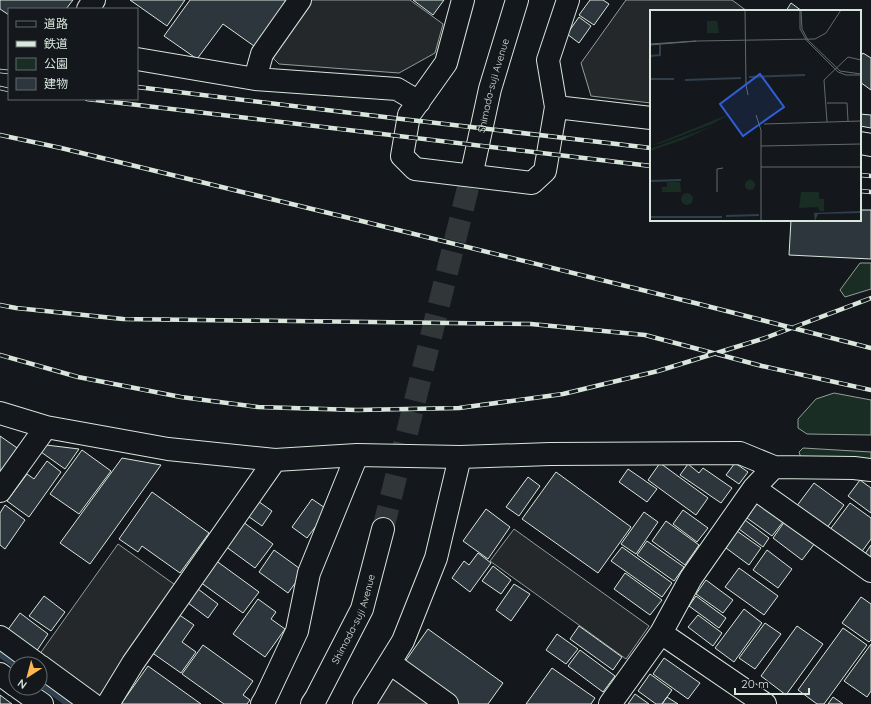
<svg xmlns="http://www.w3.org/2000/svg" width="871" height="704" font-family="Quicksand,'Noto Sans JP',sans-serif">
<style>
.green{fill:#1a2d24;stroke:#939e99}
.parking{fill:#24282b;stroke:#939e99}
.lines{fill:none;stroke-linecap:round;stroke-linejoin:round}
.stream{stroke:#2f3f4d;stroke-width:7}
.building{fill:#2c363c;stroke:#d8e6dc}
.secondary-tunnel{stroke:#313739;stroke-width:22;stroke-dasharray:22 11;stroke-linecap:butt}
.street-casing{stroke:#d8e6dc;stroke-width:24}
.secondary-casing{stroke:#d8e6dc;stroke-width:24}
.street{stroke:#14181c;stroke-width:22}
.secondary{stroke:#14181c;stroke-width:22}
.rail-casing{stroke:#d8e6dc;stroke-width:4.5}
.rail{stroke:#14181c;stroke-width:3;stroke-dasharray:9;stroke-linecap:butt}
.labels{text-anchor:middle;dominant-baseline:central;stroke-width:3;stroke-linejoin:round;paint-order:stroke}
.street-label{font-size:10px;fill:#d8e6dc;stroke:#14181c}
.inset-river{fill:none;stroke:#2f3f4d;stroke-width:2}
.inset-road{fill:none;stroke:#626a69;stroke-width:1}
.view{fill:#305dd8;fill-opacity:0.15;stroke:#305dd8;stroke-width:2}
.inset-edge{fill:none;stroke:#d8e6dc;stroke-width:2}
</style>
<rect width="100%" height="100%" fill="#14181c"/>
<path class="green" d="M860,263H871V289L845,297L840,290Z
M834,393L871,400V435L807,434L798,428V419L816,399Z
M803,448L871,452V463L801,458L799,452Z"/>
<path class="parking" d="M306,0H410L443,24L435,53L399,73L279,64L269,54Z
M626,0H732L747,11H651V103L591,96L581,63Z
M514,529L649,626L626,659L490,561Z
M118,544L178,587L98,698L39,655Z
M396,673L438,704H373Z"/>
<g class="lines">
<path class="stream" d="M0,654L16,665
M40,683L69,704"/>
</g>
<path class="building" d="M0,0H73L66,9H9V15L0,9Z
M130,0H185L167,26Z
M190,0H288L254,46L223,24L197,59L164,36Z
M413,0H444L433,15Z
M590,0H603L609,4L594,25L579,15Z
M791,3L802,11H786Z
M579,17L591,26L579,43L567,34Z
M863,53L871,58V90L860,82V57Z
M860,114L871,115V128L860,126Z
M860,210H871V259L789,255L791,220H860Z
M0,436L20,450L0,474Z
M46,445L79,449L65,469L41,452Z
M82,450L111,471L79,514L50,494Z
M122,458L161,465L90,564L60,543Z
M47,461L61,472L29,517L7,501L27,474L34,479Z
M660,463L708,498L696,515L648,480Z
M735,463L748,472L739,484L726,475Z
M688,464L699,473L703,468L732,488L721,503L680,475Z
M628,469L657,489L647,502L619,482Z
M556,472L631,527L598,573L522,519Z
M528,477L540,486L519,516L506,507Z
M860,480L871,488V513L848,496Z
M814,483L844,505L826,529L796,507Z
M152,492L209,533L180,573L142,546L138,552L119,539Z
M255,499L272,511L262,526L245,514Z
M312,499L328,510L307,538L292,527Z
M757,503L783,522L772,536L747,518Z
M850,503L871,518V539L860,554L829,531Z
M5,505L25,520L5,549L0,545V513Z
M486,509L510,527L488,559L463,541Z
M683,510L708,528L697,542L673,524Z
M644,512L658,522L636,554L621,544Z
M745,520L769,538L763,547L739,529Z
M666,521L699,545L685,565L652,541Z
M785,521L815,543L802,560L773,538Z
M243,522L273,544L255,568L225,546Z
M737,531L761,548L749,565L726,548Z
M647,541L684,567L674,581L637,555Z
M871,545V558L865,554Z
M622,547L672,583L662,597L611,561Z
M274,550L299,568L296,582L288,593L259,572Z
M767,550L792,569L778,588L753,570Z
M478,553L491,563L470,592L452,578L464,561L469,565Z
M215,560L259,592L243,613L200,582Z
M493,566L511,580L501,594L482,581Z
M739,568L778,596L764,615L725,587Z
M625,573L662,600L650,615L614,589Z
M706,580L733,600L723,613L696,594Z
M514,584L530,594L511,621L496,610Z
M198,589L218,604L208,618L188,603Z
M44,596L65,612L51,631L29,616Z
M696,596L726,618L719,628L689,606Z
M861,597L871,604V640L869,642L842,623Z
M258,599L276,612L271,619L285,629L265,657L233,634Z
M744,609L762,623L734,662L715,648Z
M20,613L48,634L36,652L7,631Z
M178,614L194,625L182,642L196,652L181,673L151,652Z
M698,615L722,633L713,646L688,627Z
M765,623L781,634L755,669L739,658Z
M579,626L622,657L613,670L570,639Z
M797,626L823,644L786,695L761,676Z
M843,628L867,645L824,704H817L798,690Z
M428,629L503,683L488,704H455L402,666Z
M557,634L578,649L566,664L546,650Z
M871,644V691L867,697L844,681Z
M203,645L253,681L243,695L250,700L247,704H224L182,674Z
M580,650L615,676L603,692L568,666Z
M664,658L700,683L688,699L653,674Z
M148,666L201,704H121Z
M552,668L595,698L591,704H526Z
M650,674L672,690L662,704H656L638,691Z
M635,694L649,704H628Z
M0,695L12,704H0Z
M667,697L678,704H662Z
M833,697L843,704H828Z"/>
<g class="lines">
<path class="secondary-tunnel" d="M383,529L472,172"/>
<g class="street-casing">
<path id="street" d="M463,0L446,63L409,115L402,156L415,169L532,183L545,171L556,107L548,60L568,0
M88,9L94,0
M137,59L255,79L397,89L419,102
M255,79L262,54L300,0
M556,107L651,118
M860,143L871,145
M0,413L46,427L168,449L275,460L357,455L460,457L550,454L740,453L774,467L854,468L871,470
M754,488L871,571
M0,491L46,427
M661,633L765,704
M0,637L37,664
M390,663L447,704
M40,666L92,704
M0,674L16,686
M19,688L42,704
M108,704L133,663L275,460
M262,704L265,699L297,631L309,573L357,455
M364,704L403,641L436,558L460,457
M610,704L661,633L691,578L754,488L774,467"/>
</g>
<g class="secondary-casing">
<g id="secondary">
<path id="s1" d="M472,172L490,89L517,0"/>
<path id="s2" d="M312,704L316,698L362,609L383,529"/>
</g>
</g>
<use href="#street" class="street"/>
<use href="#secondary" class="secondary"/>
<g class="rail-casing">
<path id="rail" d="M0,71L9,72
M137,87L393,118L651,148
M0,88L9,90
M87,99L651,166
M0,135L61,148L341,216L699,304L871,348
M860,175L871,176
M860,191L871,192
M0,305L16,308L123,319L531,324L645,335L762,366L871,390
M0,355L78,377L181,397L258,407L357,410L459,408L563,394L658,371L765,338L871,298"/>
</g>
<use href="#rail" class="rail"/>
</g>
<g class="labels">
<g class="street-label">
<text stroke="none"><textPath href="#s1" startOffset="89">Shimada-suji Avenue</textPath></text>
<text stroke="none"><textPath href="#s2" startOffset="95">Shimada-suji Avenue</textPath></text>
</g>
</g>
<g transform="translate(650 10)">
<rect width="211" height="211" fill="#14181c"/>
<path d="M57,11H67L69,23H57ZM82,103L62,114L12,133L3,135ZM63,116L32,130L0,141V139ZM95 175a5 5 0 1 1 10 0a5 5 0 1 1-10 0ZM17,172H30L31,182H12V177H17ZM151,182H169V189H174V201H170L167,197L149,198ZM31 189a6 6 0 1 1 12 0a6 6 0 1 1-12 0Z" fill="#1a2d24"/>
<path d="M211,201V203L168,204L165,211L164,203L113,205Z" fill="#2f3f4d"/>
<path class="inset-river" d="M0,46L10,45V35M99,67L155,65M0,69H24M35,70L91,68M0,171L31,170M76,206L109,205M0,207H72"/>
<path class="inset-road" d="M95,0L96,75L98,85M150,0V19L157,31L188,62L196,65H211M151,0L152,19L158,30L190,61L211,64M0,34L46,31M0,35L47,31L165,29L176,23L191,0M177,93H197L198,111M106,105L111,120V211M177,112L174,70L198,47L211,50M114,114L211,111M111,136L211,134M111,157H211M67,182V159L73,158"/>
<path class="view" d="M110,64L134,97L93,126L70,94Z"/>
<rect width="211" height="211" class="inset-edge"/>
</g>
<rect x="8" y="8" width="130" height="92" fill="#14181c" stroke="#626a69"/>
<rect x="16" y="21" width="20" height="6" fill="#14181c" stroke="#626a69"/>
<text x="44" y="28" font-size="12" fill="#d8e6dc">道路</text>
<rect x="16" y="41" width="20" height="6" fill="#d8e6dc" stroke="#626a69"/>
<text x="44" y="48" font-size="12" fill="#d8e6dc">鉄道</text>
<rect x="16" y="58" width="20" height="12" fill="#1a2d24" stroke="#626a69"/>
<text x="44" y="68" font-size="12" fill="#d8e6dc">公園</text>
<rect x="16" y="78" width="20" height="12" fill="#2c363c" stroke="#626a69"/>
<text x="44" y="88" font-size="12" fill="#d8e6dc">建物</text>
<g transform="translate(28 676) rotate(216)"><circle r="19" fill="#14181c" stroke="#626a69"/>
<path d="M0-3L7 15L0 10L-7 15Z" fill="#ffb74d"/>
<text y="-6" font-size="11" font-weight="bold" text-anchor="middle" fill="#d8e6dc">N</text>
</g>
<path d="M735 688v6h74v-6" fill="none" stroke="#d8e6dc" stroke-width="2"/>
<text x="741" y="688" font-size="12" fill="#d8e6dc" stroke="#14181c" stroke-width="3" paint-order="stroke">20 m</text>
</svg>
